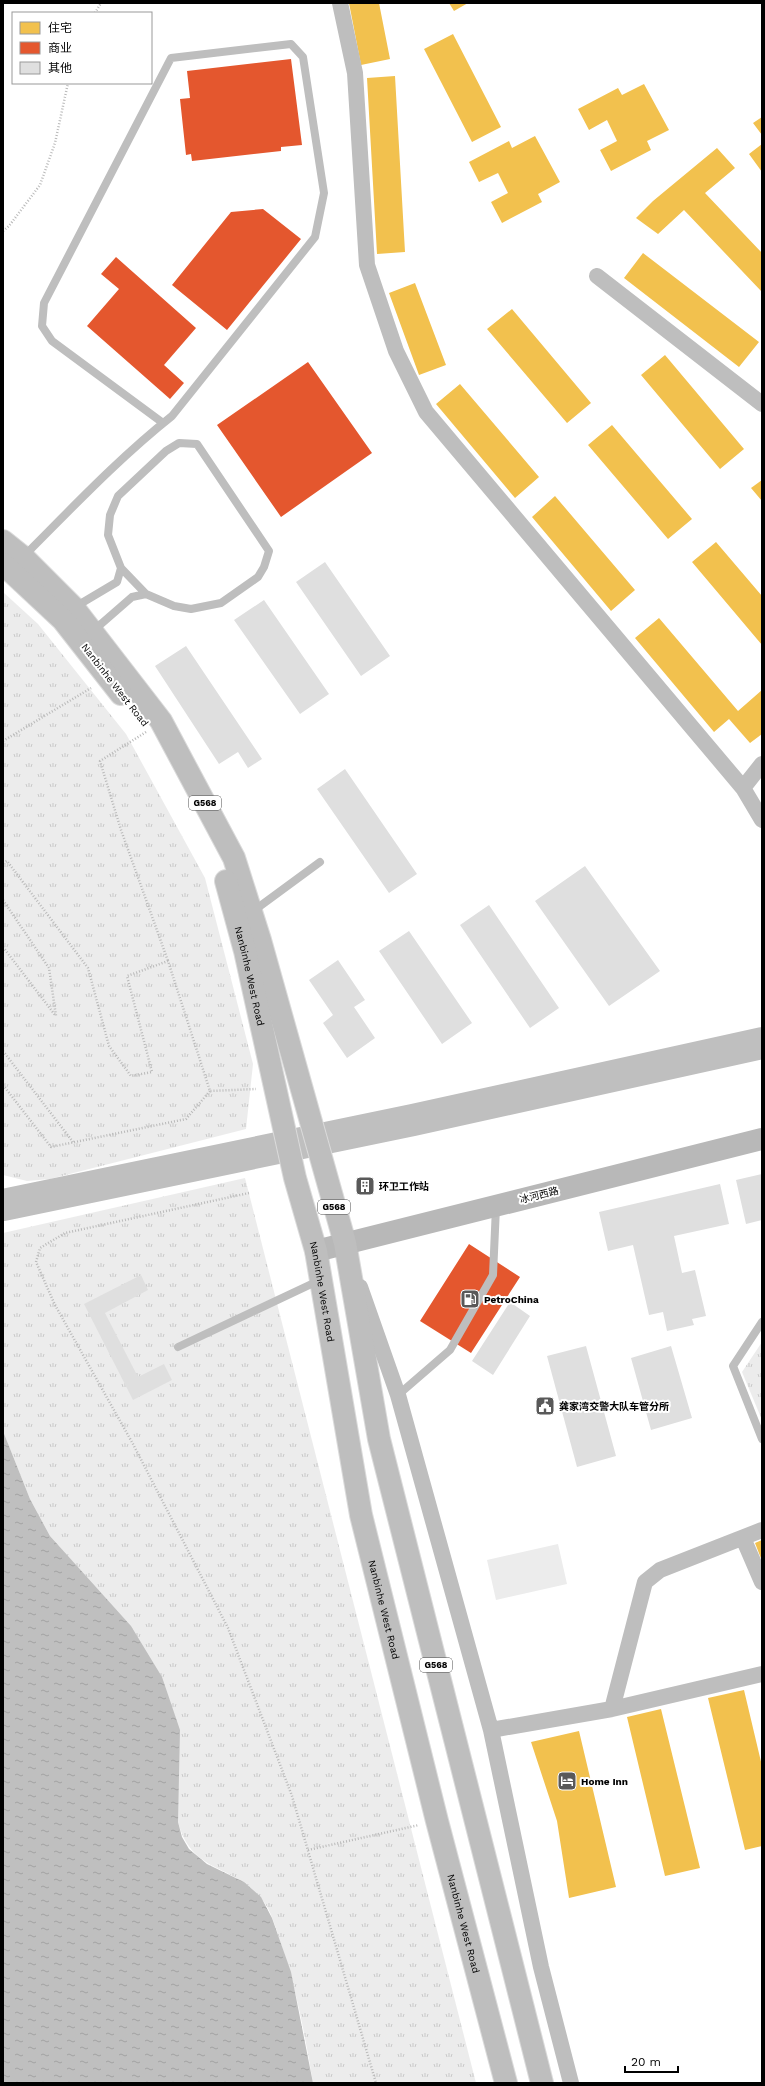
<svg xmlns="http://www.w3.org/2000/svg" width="765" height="2086" font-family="'Work Sans','Noto Sans SC',sans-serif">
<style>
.green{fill:#ececec}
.park{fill:url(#park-tufts)}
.water{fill:url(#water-ripples)}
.homes{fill:#f2c14e}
.shops{fill:#e4572e}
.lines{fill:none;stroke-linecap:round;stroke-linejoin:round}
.river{stroke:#bfbfbf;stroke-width:32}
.building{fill:#dfdfdf}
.trunk-casing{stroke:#dbdbdb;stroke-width:24}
.path{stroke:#b9b9b9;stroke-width:2.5;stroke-dasharray:1 2;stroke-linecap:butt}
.service{stroke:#bebebe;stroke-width:8}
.minor{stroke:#bebebe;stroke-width:16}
.secondary{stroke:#b8b8b8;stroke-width:22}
.trunk{stroke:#bebebe;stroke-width:22}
.labels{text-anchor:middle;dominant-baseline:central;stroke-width:4;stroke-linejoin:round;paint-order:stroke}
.shield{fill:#fff;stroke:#4c4c4c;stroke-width:1}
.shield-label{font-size:9px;font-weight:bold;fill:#000}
.street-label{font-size:10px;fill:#000;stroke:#fff}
.poi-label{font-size:10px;font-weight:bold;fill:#000;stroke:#fff;text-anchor:start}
</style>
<defs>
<pattern id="park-tufts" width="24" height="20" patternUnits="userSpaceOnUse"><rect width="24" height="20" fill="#ececec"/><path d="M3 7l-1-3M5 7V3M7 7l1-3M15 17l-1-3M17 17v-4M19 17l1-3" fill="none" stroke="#c9c9c9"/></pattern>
<pattern id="water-ripples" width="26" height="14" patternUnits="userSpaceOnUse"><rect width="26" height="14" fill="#bfbfbf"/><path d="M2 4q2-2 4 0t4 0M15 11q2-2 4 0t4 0" fill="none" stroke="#a2a2a2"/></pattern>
</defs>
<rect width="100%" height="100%" fill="#fff"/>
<path class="green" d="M558,1544L567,1584L496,1600L487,1560Z"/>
<path class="park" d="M3,592L38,624L126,734L205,878L253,1064L246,1129L50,1179L27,1181L3,1175Z
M245,1178L476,2083H313C305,2035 296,1987 280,1941C275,1926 271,1909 260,1897C231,1863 192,1874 178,1822L79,1569L50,1536L30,1499L3,1431V1233Z
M762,1342V1420L742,1372Z"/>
<path class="water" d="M3,1431L30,1499L50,1536L131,1626L162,1677L180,1730L178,1822L182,1837L189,1849L207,1864L244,1882L261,1897L272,1918L291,1972L313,2083H3Z"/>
<path class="homes" d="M349,3H379L390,59L361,65Z
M449,3H468L454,11Z
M453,34L501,127L472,142L424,49Z
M395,76L405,252L377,254L367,78Z
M644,84L669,130L647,141L651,150L611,171L600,150L617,141L607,120L589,130L578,109L618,88L622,95Z
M762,117V135L753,123Z
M535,136L560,182L538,194L542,202L502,223L491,202L508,193L498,173L479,182L469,162L509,141L512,148Z
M762,144V172L749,154Z
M717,148L735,168L705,193L762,253V292L684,210L658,234L636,218L653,201Z
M643,253L759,342L739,367L624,278Z
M415,283L446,365L419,375L389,293Z
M512,309L591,403L567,423L487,329Z
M665,355L744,449L720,469L641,375Z
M460,384L539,477L515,498L436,404Z
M612,425L692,519L668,539L588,445Z
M762,480V501L751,488Z
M555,496L635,590L611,611L532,517Z
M716,542L762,596V645L692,562Z
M659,618L738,711L762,690V734L750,743L729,719L714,732L635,638Z
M762,1540V1561L755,1543Z
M744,1690L762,1766V1846L745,1850L708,1698Z
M661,1709L700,1868L665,1876L627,1717Z
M579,1731L616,1887L569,1898L557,1821L531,1742Z"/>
<path class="shops" d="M291,59L302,145L281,147V151L192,161L191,154L186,155L180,99L190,98L187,71Z
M263,209L301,239L227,330L172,285L231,212Z
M116,257L196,328L164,365L184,383L170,399L87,326L119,289L101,274Z
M308,362L372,453L281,517L217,425Z
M469,1244L520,1277L471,1353L420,1321Z"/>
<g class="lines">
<path class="river" d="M3,1205L413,1120L762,1043"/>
</g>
<path class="building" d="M325,562L390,656L361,676L296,582Z
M264,600L329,694L300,714L234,620Z
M186,646L262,759L248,768L238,752L219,764L155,666Z
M345,769L417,874L389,893L317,789Z
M585,866L660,971L609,1006L535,901Z
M489,905L559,1008L530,1028L460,925Z
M409,931L472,1023L442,1044L379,951Z
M338,960L365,1000L354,1007L375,1038L347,1058L323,1023L333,1015L309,980Z
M762,1174V1220L746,1224L736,1180Z
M367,1177L371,1192L363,1194L359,1180Z
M720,1184L729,1224L674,1236L682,1273L695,1270L706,1316L692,1319L694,1325L667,1331L663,1312L649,1315L633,1245L608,1251L599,1212Z
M141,1275L148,1290L105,1313L138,1377L164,1364L172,1380L133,1400L84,1304Z
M510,1302L530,1316L493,1375L472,1361Z
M586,1346L616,1456L577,1467L547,1356Z
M671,1346L692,1418L651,1430L631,1358Z"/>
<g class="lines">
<g class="trunk-casing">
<g id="trunk">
<path d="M3,541L23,557L73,607L161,721L234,858L260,940L345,1243L379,1439L542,2083"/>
<path d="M3,564L63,620L121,694"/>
<path id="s1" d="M226,881L245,951L295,1178L316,1251L361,1515L437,1821L506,2083"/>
</g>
</g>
<path class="path" d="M95,13L101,3
M3,231L9,226L40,185L55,143L68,83
M146,732L100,761L121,830L168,961
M3,741L91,688
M3,863L7,861L88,968L109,1046L131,1076L152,1072L127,976L168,961L210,1091L256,1089
M3,900L49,968L56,1016
M3,947L55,1015
M3,1051L73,1142
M3,1085L51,1147L186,1119L210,1091
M249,1193L65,1233L40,1248L36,1262L55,1305L133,1444L228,1628L292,1796L376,2083
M308,1850L419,1825"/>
<path class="service" d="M24,556C72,508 119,458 172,416L315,237L324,193L303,57L291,44L171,58L44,303L42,326L52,341L163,423
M121,568L146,594
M75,607L117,582L121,568L108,535L110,515L118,496L166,451L179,443L197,444L269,551L264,567L258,577L221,603L191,609L174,606L146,594L132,597L93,631
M252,912L320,862
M762,1322L733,1366L762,1439
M178,1347L320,1280
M398,1395L450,1350L493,1275L496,1207"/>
<path class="minor" d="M340,3L355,73L367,265L396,351L426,412L743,788L762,764
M597,276L762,404
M743,788L762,820
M360,1287L398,1395L491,1730L541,1967L571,2083
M743,1538L762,1582
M612,1709L645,1582L660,1570L762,1530
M491,1730L612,1709L762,1674"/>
<path class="secondary" d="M316,1251L762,1139"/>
<use href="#trunk" class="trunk"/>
</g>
<defs>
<g id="building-square" transform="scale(1)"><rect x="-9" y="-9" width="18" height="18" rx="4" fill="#595959" stroke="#fff"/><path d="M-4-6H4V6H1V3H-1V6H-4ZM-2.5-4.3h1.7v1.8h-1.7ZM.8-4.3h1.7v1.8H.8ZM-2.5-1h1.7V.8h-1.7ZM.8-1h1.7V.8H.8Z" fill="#fff"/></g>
<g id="fuel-square" transform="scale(1)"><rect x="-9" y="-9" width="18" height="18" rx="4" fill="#595959" stroke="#fff"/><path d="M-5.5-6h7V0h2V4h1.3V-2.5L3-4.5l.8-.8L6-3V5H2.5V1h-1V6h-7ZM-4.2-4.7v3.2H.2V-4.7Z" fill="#fff"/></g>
<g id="civic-square" transform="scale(1)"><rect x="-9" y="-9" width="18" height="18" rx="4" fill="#595959" stroke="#fff"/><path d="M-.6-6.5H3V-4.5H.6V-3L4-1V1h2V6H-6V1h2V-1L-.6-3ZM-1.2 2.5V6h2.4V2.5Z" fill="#fff"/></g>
<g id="hotel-square" transform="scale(1)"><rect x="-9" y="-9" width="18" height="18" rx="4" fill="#595959" stroke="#fff"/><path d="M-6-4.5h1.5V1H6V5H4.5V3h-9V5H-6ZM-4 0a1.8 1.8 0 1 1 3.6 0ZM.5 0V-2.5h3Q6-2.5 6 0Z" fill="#fff"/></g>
</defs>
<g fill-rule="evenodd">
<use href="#building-square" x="365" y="1186"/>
<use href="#fuel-square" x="470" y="1299"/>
<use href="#civic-square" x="545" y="1406"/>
<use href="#hotel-square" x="567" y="1781"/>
</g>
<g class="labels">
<g class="shield">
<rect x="189" y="796" width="32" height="14" rx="3"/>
<rect x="318" y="1200" width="32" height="14" rx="3"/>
<rect x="420" y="1658" width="32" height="14" rx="3"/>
</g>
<g class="shield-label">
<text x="205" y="803">G568</text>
<text x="334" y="1207">G568</text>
<text x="436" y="1665">G568</text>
</g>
<g class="street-label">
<text transform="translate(115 685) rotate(52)">Nanbinhe West Road</text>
<text stroke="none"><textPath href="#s1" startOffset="98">Nanbinhe West Road</textPath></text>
<text transform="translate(539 1195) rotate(-14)">冰河西路</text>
<text stroke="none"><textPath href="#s1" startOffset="422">Nanbinhe West Road</textPath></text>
<text stroke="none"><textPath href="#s1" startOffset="746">Nanbinhe West Road</textPath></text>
<text stroke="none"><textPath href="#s1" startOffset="1070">Nanbinhe West Road</textPath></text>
</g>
<g class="poi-label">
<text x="379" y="1186">环卫工作站</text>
<text x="484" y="1299">PetroChina</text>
<text x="559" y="1406">龚家湾交警大队车管分所</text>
<text x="581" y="1781">Home Inn</text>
</g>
</g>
<rect width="765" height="2086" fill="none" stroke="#000000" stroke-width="8"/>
<rect x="12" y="12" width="140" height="72" fill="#ffffff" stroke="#999999"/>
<rect x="20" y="22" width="20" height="12" fill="#f2c14e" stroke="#999999"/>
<text x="48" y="32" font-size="12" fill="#000000">住宅</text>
<rect x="20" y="42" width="20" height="12" fill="#e4572e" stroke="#999999"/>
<text x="48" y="52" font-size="12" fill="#000000">商业</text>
<rect x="20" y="62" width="20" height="12" fill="#dfdfdf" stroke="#999999"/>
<text x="48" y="72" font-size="12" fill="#000000">其他</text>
<path d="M625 2066v6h53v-6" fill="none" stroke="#000000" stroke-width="2"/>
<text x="631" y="2066" font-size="12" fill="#000000" stroke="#ffffff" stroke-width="3" paint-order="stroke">20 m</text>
</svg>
